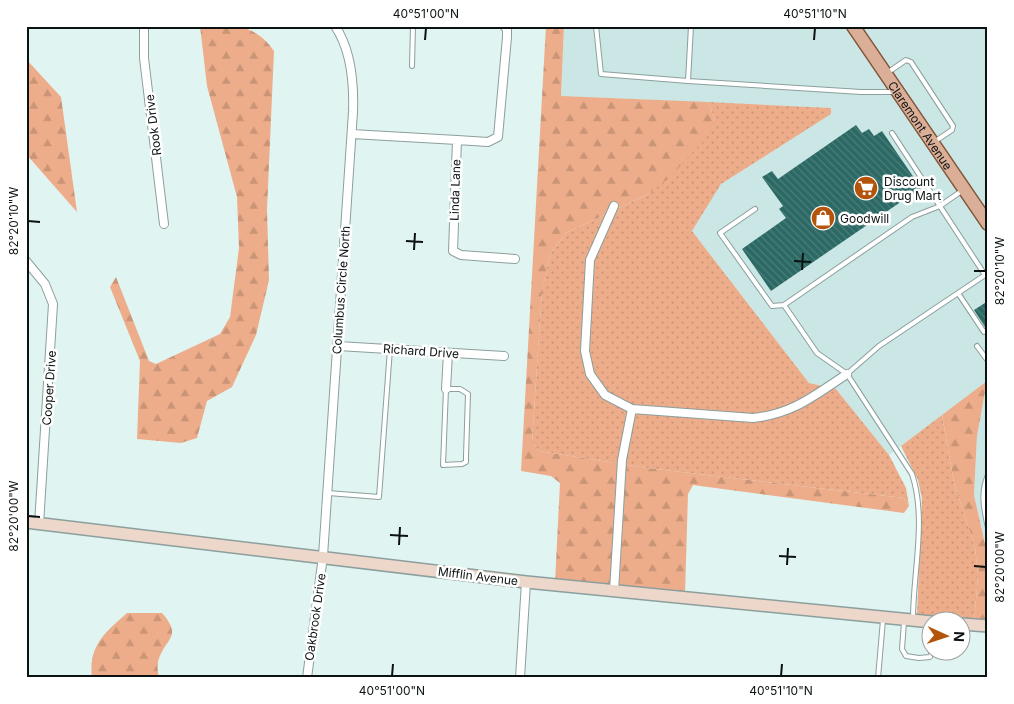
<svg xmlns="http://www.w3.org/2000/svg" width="1014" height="704" font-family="Inter,sans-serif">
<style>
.built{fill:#cae7e5}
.grass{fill:url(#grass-dots)}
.forest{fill:url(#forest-firs)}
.building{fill:url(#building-back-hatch)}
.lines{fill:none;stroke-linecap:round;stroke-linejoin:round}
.lane-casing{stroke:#8c9f9d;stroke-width:6}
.street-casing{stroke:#8c9f9d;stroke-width:10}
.secondary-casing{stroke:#8c9f9d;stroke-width:14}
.primary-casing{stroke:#83563b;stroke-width:15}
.lane{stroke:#fff;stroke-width:4}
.street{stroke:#fff;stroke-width:8}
.secondary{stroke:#edd7cb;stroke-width:11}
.primary{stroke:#dbaf97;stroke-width:12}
.ticks{fill:none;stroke:#0c1212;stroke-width:2}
.labels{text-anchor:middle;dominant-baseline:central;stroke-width:5;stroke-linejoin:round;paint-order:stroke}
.street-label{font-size:12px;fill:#0c1212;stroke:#fff}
.poi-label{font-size:12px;fill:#0c1212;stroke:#fff;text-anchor:start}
.neatline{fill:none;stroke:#0c1212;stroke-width:2}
.ticks-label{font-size:12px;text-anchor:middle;fill:#0c1212}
</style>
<defs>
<pattern id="grass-dots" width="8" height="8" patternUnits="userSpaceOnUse" patternTransform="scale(1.25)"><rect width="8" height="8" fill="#edad8a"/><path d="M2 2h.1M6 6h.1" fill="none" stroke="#ca9476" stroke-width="1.8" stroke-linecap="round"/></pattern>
<pattern id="forest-firs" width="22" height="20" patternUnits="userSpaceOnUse" patternTransform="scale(1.25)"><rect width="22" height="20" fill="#edad8a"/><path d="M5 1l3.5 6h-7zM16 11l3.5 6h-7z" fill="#ca9476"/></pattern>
<pattern id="building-back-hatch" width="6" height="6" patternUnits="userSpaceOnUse" patternTransform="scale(1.25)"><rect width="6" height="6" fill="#2b6965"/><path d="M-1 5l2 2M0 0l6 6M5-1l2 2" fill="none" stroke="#4e7d7a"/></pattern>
</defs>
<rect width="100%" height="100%" fill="#e0f4f2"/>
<path class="built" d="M564,26H988V557L974,495L977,436L987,382L889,455L836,389L809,383L692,231L721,184L830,114L831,108L561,96Z"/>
<path class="grass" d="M708,102L831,108V114L721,184L692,231L809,383L836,389L889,455L906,488L909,506L904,498L647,468L539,451L532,442L542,290L550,254L566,233L648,194L715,120Z
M942,415L954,483L975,547L978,575L974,624L920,619L917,615L922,499L918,480L901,446Z"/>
<path class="forest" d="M200,26C232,26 254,22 274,51L267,210L269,280L256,335L232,387L207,401L197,438L181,443L137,439L140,361L110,287L116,277L149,361L156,364L220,334L230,317L239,248L237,197L207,86Z
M546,26H564L561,96L708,102L715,120L706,138L669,178L648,194L566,233L550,254L542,291L532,442L539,451L647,468L904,498L909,506L904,513L693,485L688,494L685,595L555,583L560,483L551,476L521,471Z
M26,59L61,97L77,212L26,154Z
M987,381L977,436L974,495L988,557V626L974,624L978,575L975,547L954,483L942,415Z
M127,613H162C184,638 164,638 158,662C157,666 158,673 159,678H92C88,645 106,632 127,613Z"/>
<path class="building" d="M856,125L862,133L869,129L874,136L882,131L921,188L771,291L742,249L786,218L779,209L783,206L762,177L772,171L778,179Z
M988,301V326L985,327L974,310Z"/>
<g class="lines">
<g class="lane-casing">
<path id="lane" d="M596,26L601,74L688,81
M691,26L688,81L861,92H895
M412,66L413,26
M887,73L906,60L911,62L953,126L952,130L934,142
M892,133L985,275
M755,209L720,233L772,306L784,305
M958,293L984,332L988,330
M977,346L988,361
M847,374L879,346L988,273
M446,389H460L468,394L466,456V462L462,464L443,465Z
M988,475C980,493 984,509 988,528
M328,493L379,497L390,349
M913,619C913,572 927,519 912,474L847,374L817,353L784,305L912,217L940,206L963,190
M904,622L902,649L906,656L919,658L930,657L932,652
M878,678L883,620"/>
</g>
<g class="street-casing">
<path id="street" d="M144,26V58L164,224
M352,134L457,140L453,251L461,255L515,259
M457,140L488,142L498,137L507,37V29L504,26
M614,206L590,260L585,351L590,374L605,395L632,409L622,460L614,591
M26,261L45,284L53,304L39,524
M338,346L504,356
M446,389L448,353
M632,409L753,418C793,414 815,395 847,374
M307,678L323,556L353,112C354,84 352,51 335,26
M520,678L526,582"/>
</g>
<g class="secondary-casing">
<path id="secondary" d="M26,522L526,582L932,622
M962,624L988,626"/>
</g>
<g class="primary-casing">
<g id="primary">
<path id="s1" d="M853,26L988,224"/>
</g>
</g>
<use href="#lane" class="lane"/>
<use href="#street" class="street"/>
<use href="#secondary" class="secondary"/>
<use href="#primary" class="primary"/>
</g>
<path class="ticks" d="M425,40L426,28M814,40L815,28M28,221L40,222M406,241L423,242M414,250L415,233M794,261L811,262M802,270L803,253M974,271H986M28,516L40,517M390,535L408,536M399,545L400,527M779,556L796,557M787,565L788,548M974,566L986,567M392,676L393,664M781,676L782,664"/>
<defs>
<g id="supermarket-disc" transform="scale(1.25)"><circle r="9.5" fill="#b3540a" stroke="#fff"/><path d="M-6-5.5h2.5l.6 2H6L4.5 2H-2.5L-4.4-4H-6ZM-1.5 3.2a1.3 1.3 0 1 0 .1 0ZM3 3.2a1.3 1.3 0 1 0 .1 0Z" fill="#fff"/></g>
<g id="shop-disc" transform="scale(1.25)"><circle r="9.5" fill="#b3540a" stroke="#fff"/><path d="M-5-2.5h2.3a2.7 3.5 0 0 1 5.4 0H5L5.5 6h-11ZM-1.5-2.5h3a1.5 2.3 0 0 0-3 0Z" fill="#fff"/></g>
</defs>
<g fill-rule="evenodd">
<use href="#supermarket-disc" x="866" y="188"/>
<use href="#shop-disc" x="823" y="218"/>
</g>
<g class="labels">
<g class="street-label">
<text transform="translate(153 125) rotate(-97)">Rook Drive</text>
<text stroke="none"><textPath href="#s1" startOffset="120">Claremont Avenue</textPath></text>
<text transform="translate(455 190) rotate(-88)">Linda Lane</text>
<text transform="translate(341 290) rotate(-86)">Columbus Circle North</text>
<text transform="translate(421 351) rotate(4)">Richard Drive</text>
<text transform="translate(49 388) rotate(-86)">Cooper Drive</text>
<text transform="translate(478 576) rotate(7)">Mifflin Avenue</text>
<text transform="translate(315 617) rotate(-82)">Oakbrook Drive</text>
</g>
<g class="poi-label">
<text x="884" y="181">Discount<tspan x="884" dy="14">Drug Mart</tspan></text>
<text x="840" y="218">Goodwill</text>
</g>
</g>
<rect width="1014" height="704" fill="none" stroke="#ffffff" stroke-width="55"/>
<g transform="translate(946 636) rotate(93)"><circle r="24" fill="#ffffff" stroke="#9ea0a0"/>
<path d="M0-4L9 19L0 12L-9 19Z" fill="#b3540a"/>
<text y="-8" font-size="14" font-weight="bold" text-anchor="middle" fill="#0c1212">N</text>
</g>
<rect x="28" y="28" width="958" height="648" class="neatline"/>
<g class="ticks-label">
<text x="426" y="18">40°51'00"N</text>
<text x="815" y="18">40°51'10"N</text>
<text transform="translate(14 221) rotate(-90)" y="4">82°20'10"W</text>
<text transform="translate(1000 271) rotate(-90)" y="4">82°20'10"W</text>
<text transform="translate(14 516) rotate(-90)" y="4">82°20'00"W</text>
<text transform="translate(1000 567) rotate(-90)" y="4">82°20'00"W</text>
<text x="392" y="695">40°51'00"N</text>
<text x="781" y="695">40°51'10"N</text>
</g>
</svg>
